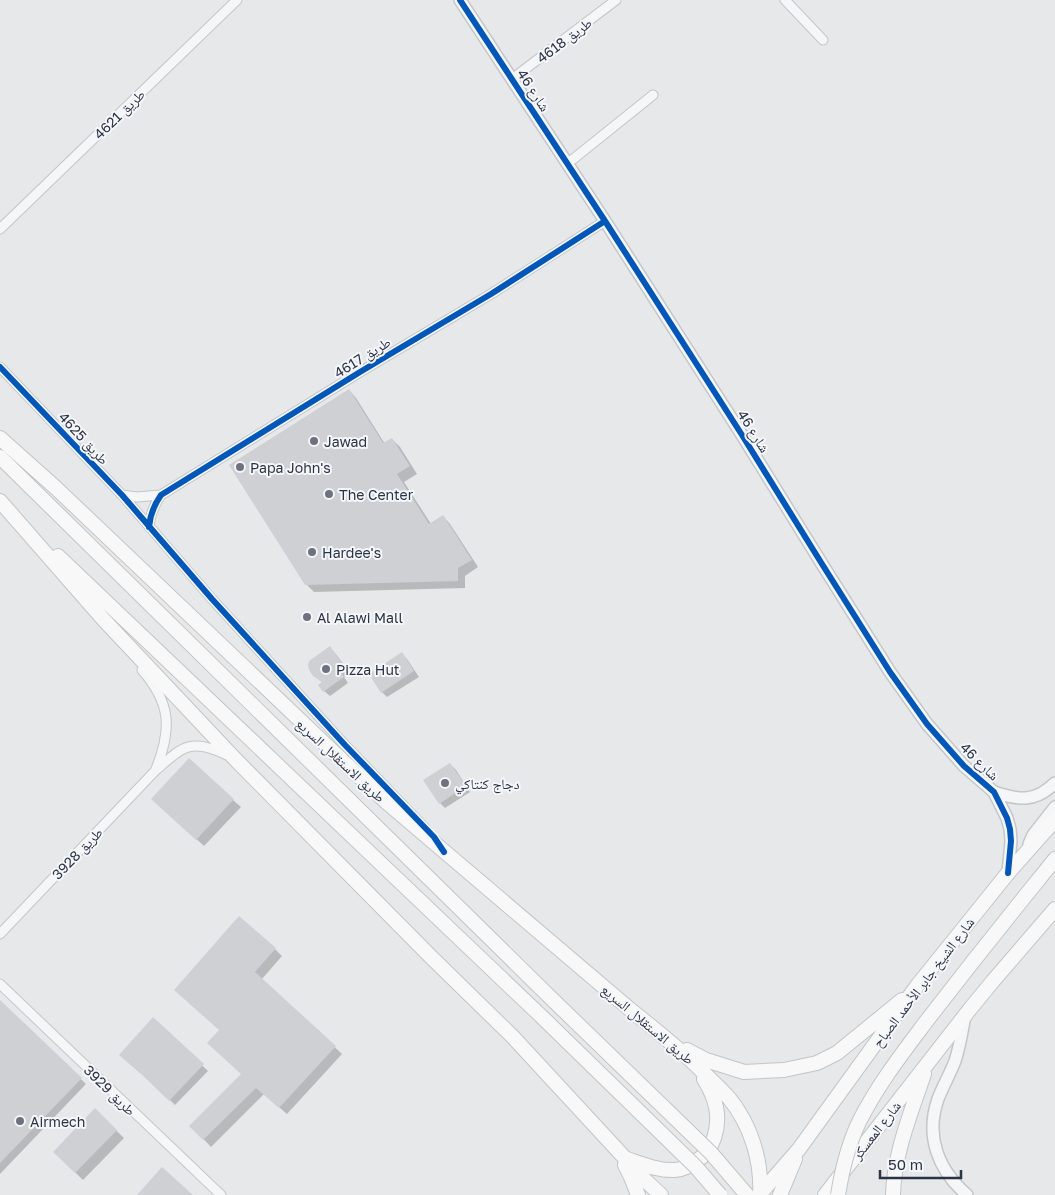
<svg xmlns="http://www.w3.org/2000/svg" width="1055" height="1195" font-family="'Golos Text','Noto Naskh Arabic',sans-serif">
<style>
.shadow{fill:#0003}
.building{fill:#ced0d3}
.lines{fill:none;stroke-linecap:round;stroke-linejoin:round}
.minor-casing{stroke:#c4c6c8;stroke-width:11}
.tertiary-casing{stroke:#c4c6c8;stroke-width:14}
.primary-casing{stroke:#c2c5c8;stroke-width:16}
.minor{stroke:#f5f6f7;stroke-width:9}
.tertiary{stroke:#f5f6f7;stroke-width:11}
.primary{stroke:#f8f8f8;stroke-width:14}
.primary-bridge-casing{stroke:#c2c5c8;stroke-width:16;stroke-linecap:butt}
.primary-bridge{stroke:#f8f8f8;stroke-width:14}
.cycleway-casing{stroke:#f4f6f9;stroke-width:9}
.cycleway{stroke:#0057b8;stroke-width:6}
.poi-dot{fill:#6c737f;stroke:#f4f6f9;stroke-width:2}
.labels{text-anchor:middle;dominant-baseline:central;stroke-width:4;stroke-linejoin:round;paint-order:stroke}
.street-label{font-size:14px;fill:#2b3445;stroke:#f4f6f9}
.poi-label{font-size:14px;fill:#2b3445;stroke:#f4f6f9;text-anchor:start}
</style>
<rect width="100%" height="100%" fill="#e6e8ea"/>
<path class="shadow" d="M349,390L356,398L385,444L392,439L400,447L417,474L404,482L431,524L443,516L450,524L478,567L465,576V588L314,592L306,584Z
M330,648L335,653L350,673L344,677L348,683L330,696L324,691L323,683L314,675Z
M402,654L407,659L419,677L387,697L382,692Z
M450,764L456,770L470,792L445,808L440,803Z
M233,800L241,807L204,846L160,806Z
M275,949L282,956L262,979L342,1054L287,1114L264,1094L211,1147L191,1126L243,1074L221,1030L183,997Z
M0,1002L86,1084L0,1174Z
M153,1019L208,1071L175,1105L141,1072L140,1073L126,1060Z
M95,1110L124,1138L83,1180L54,1152Z"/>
<path class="building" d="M349,389L383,443L392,438L410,466L397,474L429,524L443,515L472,560L458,568V581L305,585L229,465Z
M330,646L345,668L340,671L344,677L323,692L318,685L322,682L313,676L309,670L308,665L309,661Z
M402,652L414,671L381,693L369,674Z
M189,758L234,799L196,840L151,799Z
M450,763L466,786L439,804L423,780Z
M239,916L276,948L255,972L336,1046L279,1108L256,1088L203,1140L189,1126L241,1074L207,1043L219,1030L174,990Z
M0,1000L82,1078L0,1163Z
M153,1017L204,1064L169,1101L134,1067V1068L119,1055Z
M95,1108L117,1130L75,1173L53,1152Z
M162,1167L193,1195H137Z"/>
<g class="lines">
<g class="minor-casing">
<path id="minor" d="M785,0L823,40
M512,79L616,0
M567,164L653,95
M0,229L237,0
M0,367L122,495L212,599L345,745L425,828
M122,495L137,497L161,495
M149,527C150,514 154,505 161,495L360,372L491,294L605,221
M142,670C171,703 172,729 156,769
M0,934L155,771C182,747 191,737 227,755
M0,984L221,1195"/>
</g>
<g class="tertiary-casing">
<path id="tertiary" d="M460,0L605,221L742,435L822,564L890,672L927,724L964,766L994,792L1007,818L1010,829L1011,841L1008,873
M994,792C1018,800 1035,803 1055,783
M1029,844L1033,835L1055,807
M965,1016C962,1031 960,1046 955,1061C950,1074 943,1086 938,1099C925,1136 938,1170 967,1195"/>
</g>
<g class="primary-casing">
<path id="primary" d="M0,438L56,488L385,801L632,1011C656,1030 680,1049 702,1071C711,1080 721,1089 729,1098C751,1125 762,1161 760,1195
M0,457L555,1002
M0,501L103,619L235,759L431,957L513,1037L647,1182L661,1195
M58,556L541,1016
M1039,879L1055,859
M687,1050L706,1060L744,1072L784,1070L817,1063L837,1053L902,1000
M627,1159C642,1164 659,1171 675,1170C683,1170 690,1165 696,1161C714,1151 720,1126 716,1107C714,1097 709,1087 704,1079
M625,1165L631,1177L638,1195
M759,1195L799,1149L917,986L1008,873L1055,820
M780,1195L795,1159
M825,1195L970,1009L993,981L1055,909
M893,1195C894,1153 911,1113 924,1074"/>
</g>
<use href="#minor" class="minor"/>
<use href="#tertiary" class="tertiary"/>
<use href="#primary" class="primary"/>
<g class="primary-bridge-casing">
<path id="primary-bridge" d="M555,1002L711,1153L747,1195
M541,1016L696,1167L720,1195
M838,1195C842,1170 848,1145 859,1122C877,1086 901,1055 925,1023C962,975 1000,927 1039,879"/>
</g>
<use href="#primary-bridge" class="primary-bridge"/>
<g class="cycleway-casing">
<path id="cycleway" d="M460,0L605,221L742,435L822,564L890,672L927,724L964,766L994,792L1007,818L1010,829L1011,841L1008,873
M0,367L122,495L212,599L345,745L434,837L444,852
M149,527C150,514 154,505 161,495L360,372L491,294L605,221"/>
</g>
<use href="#cycleway" class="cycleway"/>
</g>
<g class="poi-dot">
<circle cx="314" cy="441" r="5"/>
<circle cx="240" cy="467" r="5"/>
<circle cx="329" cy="494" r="5"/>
<circle cx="312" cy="552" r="5"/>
<circle cx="307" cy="617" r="5"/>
<circle cx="326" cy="669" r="5"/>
<circle cx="445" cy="783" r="5"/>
<circle cx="20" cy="1121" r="5"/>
</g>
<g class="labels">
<g class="street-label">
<text transform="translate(564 40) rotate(-37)">طريق 4618</text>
<text transform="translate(534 90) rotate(57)">شارع 46</text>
<text transform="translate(119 114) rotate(-44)">طريق 4621</text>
<text transform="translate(362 357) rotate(-32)">طريق 4617</text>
<text transform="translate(754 431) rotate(58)">شارع 46</text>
<text transform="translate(84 438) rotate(47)">طريق 4625</text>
<text transform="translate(341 760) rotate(43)">طريق الاستقلال السريع</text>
<text transform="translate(980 761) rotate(44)">شارع 46</text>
<text transform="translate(77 853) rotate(-46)">طريق 3928</text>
<text transform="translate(923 982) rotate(-53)">شارع الشيخ جابر الأحمد الصباح</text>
<text transform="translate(648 1024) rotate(40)">طريق الاستقلال السريع</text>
<text transform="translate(110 1090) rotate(44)">طريق 3929</text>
<text transform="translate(876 1130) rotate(-52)">شارع المعسكر</text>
</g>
<g class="poi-label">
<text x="324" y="441">Jawad</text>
<text x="250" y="467">Papa John's</text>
<text x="339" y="494">The Center</text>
<text x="322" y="552">Hardee's</text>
<text x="317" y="617">Al Alawi Mall</text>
<text x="336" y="669">Pizza Hut</text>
<text x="455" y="783">دجاج كنتاكي</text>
<text x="30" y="1121">Airmech</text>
</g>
</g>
<path d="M880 1170v8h81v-8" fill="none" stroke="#2b3445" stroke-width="2.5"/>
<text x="888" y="1170" font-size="15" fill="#2b3445" stroke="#f4f6f9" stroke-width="4" paint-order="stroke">50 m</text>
</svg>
